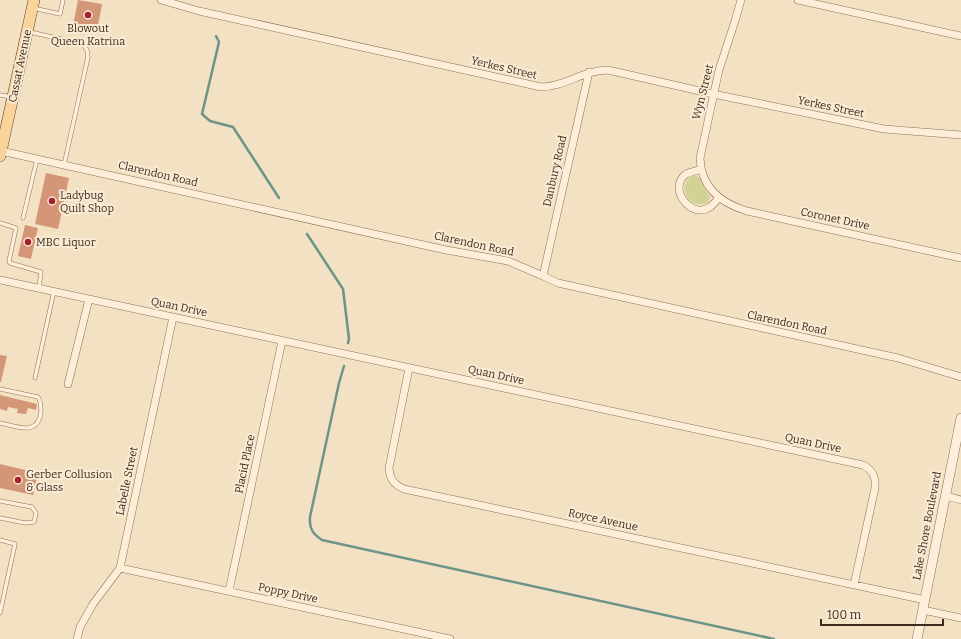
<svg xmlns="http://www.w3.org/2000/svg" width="961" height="639" font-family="Bitter,serif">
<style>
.green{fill:#d0d296}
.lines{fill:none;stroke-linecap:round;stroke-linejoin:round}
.stream{stroke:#6c9587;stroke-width:2.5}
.building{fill:#d49676}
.service-casing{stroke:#8f7158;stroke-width:4.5}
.minor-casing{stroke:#8f7158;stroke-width:8}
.tertiary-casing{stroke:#8f7158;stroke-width:10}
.primary-casing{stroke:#5d3f2c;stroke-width:12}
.service{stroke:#fceed8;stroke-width:3.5}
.minor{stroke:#fceed8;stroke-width:7}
.tertiary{stroke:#fceed8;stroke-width:9}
.primary{stroke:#f9d399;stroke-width:11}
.poi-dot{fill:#a5222d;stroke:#f9ebd4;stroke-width:1.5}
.labels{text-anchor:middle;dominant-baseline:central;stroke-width:4;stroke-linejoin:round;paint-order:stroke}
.poi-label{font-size:11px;fill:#3e2b1d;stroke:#f9ebd4;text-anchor:start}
.street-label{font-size:11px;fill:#3e2b1d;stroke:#f9ebd4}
</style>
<rect width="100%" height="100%" fill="#f3e1c4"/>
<path class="green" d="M696,175L699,178L710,198L708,203C684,211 676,179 696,175Z"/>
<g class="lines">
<path class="stream" d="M216,36L219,42L202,114L210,121L233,127L279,198
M307,234L343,289L349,339L348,343
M344,366L339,383L310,517C309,529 313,534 322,540L774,639"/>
</g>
<path class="building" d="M78,0L102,4L97,31L73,26Z
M46,173L69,178L58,229L35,224Z
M25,225L38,228L31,259L18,256Z
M0,355L7,356L1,382H0Z
M0,395L37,404L36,410L28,408L26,414L17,413L18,409L8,407L7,411L0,409Z
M0,464L38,473L33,495L0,488Z"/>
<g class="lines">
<g class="service-casing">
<path id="service" d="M33,8L60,14L63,0
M30,32L83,44L87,50L88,57L64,165
M0,95L12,97
M23,218L37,159
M0,223L16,228L9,261L10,263L41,272L39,288
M35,378L54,291
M0,389L38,397C41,401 41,407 41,412C38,437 16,426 0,423
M0,501L32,507L36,513L34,522L25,523L0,518
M0,540L15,544L0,613"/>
</g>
<g class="minor-casing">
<path id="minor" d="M161,0L199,11L541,87C564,87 584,70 608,70L713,94L884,129L961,135
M741,0L735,21L719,70L700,158C701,187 720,203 747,211L961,258
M798,0L961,36
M1,151L446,250L508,261L543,276L558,283L898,358L961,377
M701,169C696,171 690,172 686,174C667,188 691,220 710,207C713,205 716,201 719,198
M543,276L589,72
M0,280L863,465C873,470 876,477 875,488L854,585
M409,368L389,468C390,479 393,484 404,489L925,600
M68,384L89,299
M946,496L961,500
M120,568L450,639
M229,591L282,341
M923,610L961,618
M77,639L80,627L93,604L120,568L173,317"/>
</g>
<g class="tertiary-casing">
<path id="tertiary" d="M917,639L961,418"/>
</g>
<g class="primary-casing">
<path id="primary" d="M0,156L34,0"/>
</g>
<use href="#service" class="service"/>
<use href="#minor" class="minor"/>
<use href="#tertiary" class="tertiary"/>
<use href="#primary" class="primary"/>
</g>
<g class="poi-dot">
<circle cx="88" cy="15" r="4"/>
<circle cx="52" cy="201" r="4"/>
<circle cx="28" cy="242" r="4"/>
<circle cx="18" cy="480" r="4"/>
</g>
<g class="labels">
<g class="poi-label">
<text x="88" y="28" text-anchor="middle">Blowout<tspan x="88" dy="13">Queen Katrina</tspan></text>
<text x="60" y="195">Ladybug<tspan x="60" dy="13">Quilt Shop</tspan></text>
<text x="36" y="242">MBC Liquor</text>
<text x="26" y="474">Gerber Collusion<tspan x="26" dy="13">&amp; Glass</tspan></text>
</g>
<g class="street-label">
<text transform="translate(20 66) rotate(-78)">Cassat Avenue</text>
<text transform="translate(504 68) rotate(13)">Yerkes Street</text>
<text transform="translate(703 92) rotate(-76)">Wyn Street</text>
<text transform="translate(831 107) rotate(12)">Yerkes Street</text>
<text transform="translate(555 171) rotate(-77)">Danbury Road</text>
<text transform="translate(158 174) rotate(13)">Clarendon Road</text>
<text transform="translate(835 219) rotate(12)">Coronet Drive</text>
<text transform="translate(474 244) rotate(12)">Clarendon Road</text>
<text transform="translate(179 307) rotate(12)">Quan Drive</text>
<text transform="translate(787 323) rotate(12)">Clarendon Road</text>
<text transform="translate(496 375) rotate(12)">Quan Drive</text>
<text transform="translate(813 443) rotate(12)">Quan Drive</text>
<text transform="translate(245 464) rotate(-78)">Placid Place</text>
<text transform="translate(127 481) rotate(-78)">Labelle Street</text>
<text transform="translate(603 520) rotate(12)">Royce Avenue</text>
<text transform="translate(927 526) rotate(-79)">Lake Shore Boulevard</text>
<text transform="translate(288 593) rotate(12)">Poppy Drive</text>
</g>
</g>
<path d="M821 619v6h122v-6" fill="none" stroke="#3e2b1d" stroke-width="2"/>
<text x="827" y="619" font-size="12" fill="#3e2b1d" stroke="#f9ebd4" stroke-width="3" paint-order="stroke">100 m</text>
</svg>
